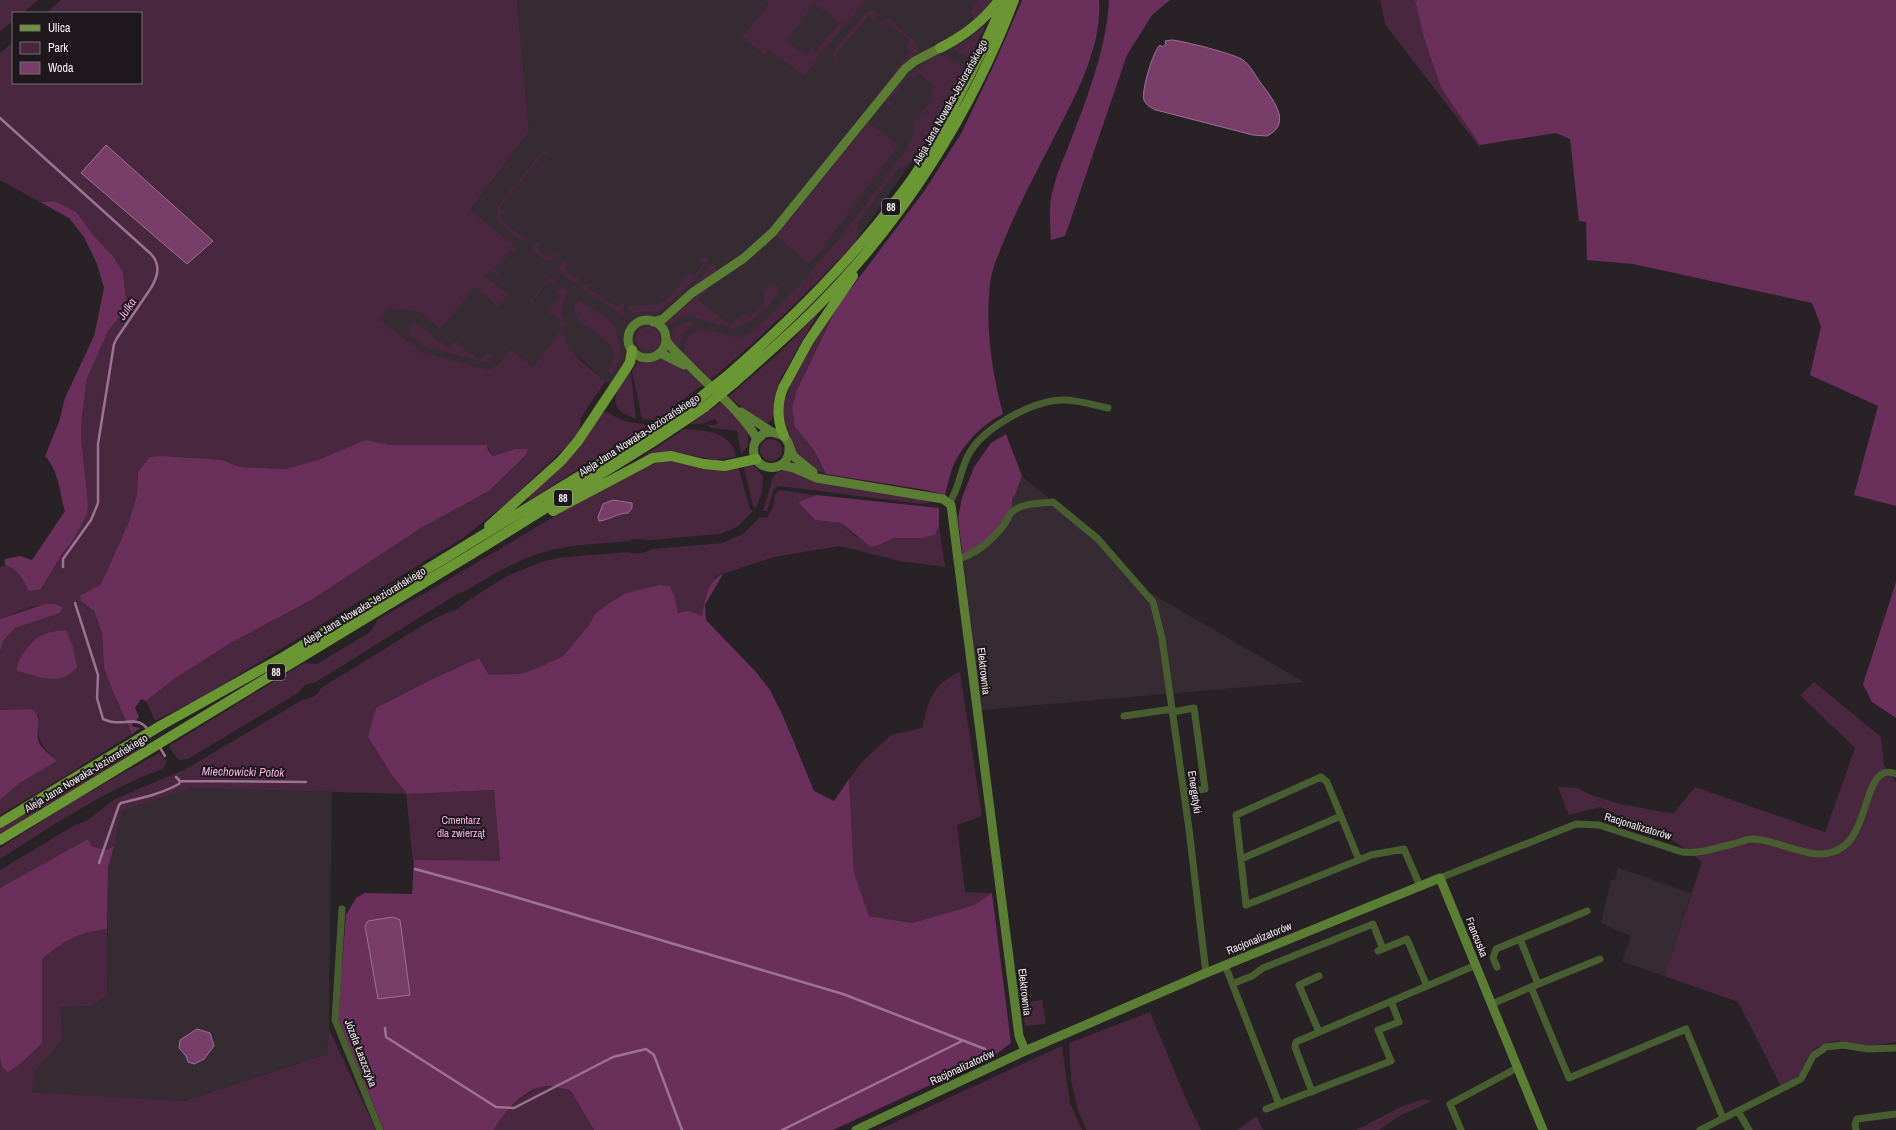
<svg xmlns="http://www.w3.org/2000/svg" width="1896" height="1130" font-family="'Archivo Narrow',sans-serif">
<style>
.built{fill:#372b33}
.green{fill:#49273f;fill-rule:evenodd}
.forest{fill:#6a305b}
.water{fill:#783d69;stroke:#9d7292}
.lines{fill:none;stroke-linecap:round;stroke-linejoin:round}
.stream{stroke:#9d7292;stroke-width:2.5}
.street{stroke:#485e31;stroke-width:7}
.secondary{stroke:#5b7e34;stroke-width:9}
.primary{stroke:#6a9734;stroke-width:10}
.primary-bridge{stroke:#6a9734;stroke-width:10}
.labels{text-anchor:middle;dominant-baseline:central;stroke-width:4;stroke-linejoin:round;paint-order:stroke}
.shield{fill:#1e181c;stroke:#b2aeb1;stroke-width:1}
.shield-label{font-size:10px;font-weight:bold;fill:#f2eef1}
.street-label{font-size:11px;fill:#f2eef1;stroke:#1e181c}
.park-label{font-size:11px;fill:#f8b0e2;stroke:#1e181c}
.water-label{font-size:12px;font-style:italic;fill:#f8b0e2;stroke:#1e181c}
</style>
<rect width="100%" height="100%" fill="#282126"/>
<path class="built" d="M517,0H978L970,12L980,37L967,67L930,136L853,245L721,371L700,388L684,373L635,365L618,392L570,350L565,342L551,343L549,348L520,383L389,348L378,320L467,214L529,131Z
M1022,476L1098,539L1145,590L1304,682L981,710L963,557L1012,511V499L1015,495Z
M192,788L332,792L329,1029L327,1054L183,1101L32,1092L35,1072L63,1039L60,1007L92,1006L107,995L108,868L121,811Z
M1618,868L1691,893L1664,976L1622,961L1631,936L1601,923L1611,880H1615Z"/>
<path class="green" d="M0,0H38L23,13H13V21L0,31Z
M61,0H517L529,131L470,210L516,247V254L511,250L495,270L499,274L497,275L489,270L484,275L509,295L499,307L475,287L440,329L420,312L389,308L379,320L423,353L488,370L497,366L510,349L533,368L562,329L559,325L561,321L548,311L561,296L557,292L559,289L564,288L568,292C561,303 559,312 565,323L562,329C569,356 585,364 606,381L587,408L581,419L579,432L569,444L506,504L463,538L204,696L155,721L146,701L174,679L229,644L313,599L421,528L489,491L526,455L528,449H515L493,456L487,445H390L365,440L318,460L285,469L240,467L222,460L164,456L138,473L137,495L128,524L101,584L81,601L94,611L102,632L104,668L113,692L132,734L67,775L0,815V800L20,783L57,761C39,743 37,742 39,716L30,709L0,710V652L3,641L15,628L60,613L63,607C43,599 19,612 0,619V567L5,565C18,570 29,582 41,589L62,554L72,542L88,503L81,437L82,416L87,379L108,331L122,314L126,297L123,272L113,256L93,235L54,201L40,202L0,180V53L13,42V83H141V13H46ZM73,647L75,658L35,675L17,671Z
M764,0H863L864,2L822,53L818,49L840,22L814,3L787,40L805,56L812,48L820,56L805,75H802L769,49L765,55L742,37L769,4Z
M978,0H992L984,13L975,23L970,12Z
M1380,0H1415L1424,38L1441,88L1480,145V148L1385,24Z
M875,10L874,18L872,20L869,15L835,56L839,60L837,62H835L833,58L834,51L865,13Z
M884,19H889L914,41L918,51L881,94L877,95L911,51L906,47L910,41L886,21L883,25L880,23Z
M987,23L969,58L954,50V48L968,40Z
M937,55C946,56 961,62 965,72L930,136L912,162L896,171L857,224L858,237L853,245C807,293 761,338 710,380C693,364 667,347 700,329L735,337L748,335C809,281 860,215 907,148L913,136V124L931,100L932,90L934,86L919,73L915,79L910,75L888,101L893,106H889L886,101C900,80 915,68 937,55Z
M869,122L898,146L821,250L808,263L776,236Z
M544,151L549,152L550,154L549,156L544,153L499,208L504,212L499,218L526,240L521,241L499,222L497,218V207L541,153Z
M536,243L539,244L536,248L548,257L553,252L557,255L553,260L547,261L535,252L534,248Z
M705,257L709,260L694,280L660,311L629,313V306L657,304L665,301L689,273L694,276L703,265L699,261Z
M564,260L569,264L564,270L576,279L579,275L580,280L572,282L561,272L559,266Z
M714,262L717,271L683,295L698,281L712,263Z
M549,278L555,279L553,285L548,282L533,300L537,305L529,302Z
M773,283L779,287C780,300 745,330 732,328L688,316L677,319L668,326L666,324L704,290L705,292L698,298L699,301L731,325L746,312L748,317L752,316V313L757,312L756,309L761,307V304L765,303L763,293Z
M587,284H591L588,289L618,307L621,302L624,304V316L585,291L583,287Z
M582,301L613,323L615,326L622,356L612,374L609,373L608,369L615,356C609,330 574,330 574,307L578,302Z
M837,307L797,390L795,427L814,450L826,474C815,470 803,465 796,454C795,451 795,445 793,442C791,436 786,431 784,426C774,396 821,332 837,307Z
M819,312L781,378L776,393L774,415L772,420L765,424L728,397L780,352Z
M687,322H692L694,325L682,334L678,349L671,341C672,331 677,324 687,322Z
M415,323L448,348L455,341L480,361L487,353L492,357L487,362L480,361L423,346L409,333L411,324Z
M636 339a12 12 0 1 1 24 0a12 12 0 1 1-24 0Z
M659,360C676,359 691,374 702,385L657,420L642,419L632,371L638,363H650Z
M630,373L631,374L636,419L621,412C607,399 622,385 630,373Z
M721,403C735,416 751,425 748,446L741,454L737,431L711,428L707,425H715L718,423L715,419L701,424H690Z
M603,412H606L624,421L648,425L528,501L529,495L588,434Z
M684,429C706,431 732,431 736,457L716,460L675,452L626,468Z
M760 450a11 11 0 1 1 22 0a11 11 0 1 1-22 0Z
M663,461L738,466L750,509L753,511L739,526L721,534L650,540L634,539L629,541C600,544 569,544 541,553C513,562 489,577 464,592L459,593L316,682L305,685L298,693L188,759L179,760L175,756L169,746L304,663L317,664L370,632L378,619L434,588L570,507L643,468ZM619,500L625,502L628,513L612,516L606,521L598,517Z
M743,464L755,466L763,477L762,493L756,508L753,506Z
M786,470L932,502L922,504L779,486L774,489L767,511H763L773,477L778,472Z
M780,490L816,495L798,502L815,520L841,523L855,536L877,546L893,538H921L935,535L939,526L945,567L899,561L840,546L774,557L716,576L706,595L703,616L678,613L675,598L658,585L626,593L594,615L589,625L563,656L535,669L519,674L489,675L479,658L368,737L391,774L407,794L494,790L500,861H413L406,794L192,788L122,811L114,846L106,850L91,846L88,839L0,888V870L75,825L86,821L115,799L186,769L302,700C309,699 318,696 321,688L428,622L450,611L456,610L470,599L507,576L544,561L564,557L629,552C635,555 646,553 651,549L722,543L743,534L760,517L767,518L773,507L775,494Z
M960,672L982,816L957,825L965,892L992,893L974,905L912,923L869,916L854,872L849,779L864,760L891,735L922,728C929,702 931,684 960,672Z
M1814,682L1881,737L1884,765L1896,782V1042L1870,1046L1836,1041L1817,1047L1807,1059L1799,1076L1781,1087L1738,1002L1664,976L1702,862L1676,842L1600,807L1569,815L1558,787L1577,788L1591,795L1617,803L1673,814L1695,787L1825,832L1855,748L1800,695Z
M140,743L143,746L141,749L0,835V828Z
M159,753L167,761L163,769C104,790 53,826 0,859V848L72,802Z
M107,929V995L92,1006L60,1007L63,1039L35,1072L32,1092L184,1101L327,1054L329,1029L376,1130H0V1058L2,1067L42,1043V959C66,940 76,933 107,929Z
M1042,1000L1046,1024L1025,1026L1022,1003Z
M1150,1012L1186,1099L1201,1130H1086L1078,1110L1071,1081L1069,1043Z
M1062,1046L1070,1103L1082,1130H878Z
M540,1087H557L571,1091L594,1130H494C502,1109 521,1097 540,1087Z
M1424,1099L1431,1101L1396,1118L1379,1130H1356L1405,1105Z
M1257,1116L1263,1130H1237Z"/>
<path class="forest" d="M1022,0H1099C1102,40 1082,83 1064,118C1044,158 1022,197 1005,238C999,253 992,268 990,284C985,327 992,372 1003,414C983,424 965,442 955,462C950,472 948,485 945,495L926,490L826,474L814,450L795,427L792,408L797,390L837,307L925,190L962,132L997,58Z
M1109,0H1170L1152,15L1127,55L1065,236L1051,240C1050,222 1048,203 1054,186C1058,169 1066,154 1072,137C1088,96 1107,45 1109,0Z
M1415,0H1896V506L1854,495L1878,406L1810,375L1821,326L1812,303L1633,264L1587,260L1586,222L1579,221L1570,139L1556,133L1480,145L1441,88L1424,38Z
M54,201L76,212L93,235L113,256L123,272L126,298L122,314L108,331L87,379L82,416L81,437L88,503L87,514L72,542L62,554L41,589L28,591C24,578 18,570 5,565V559L20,556L32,560L65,511C59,491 59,471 45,456L59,422L65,398L94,336L104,288L97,264L84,237L69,218L40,202Z
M1006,434L1022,476L1015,495L1012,499V511L989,541L963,557L958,518L962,498L974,467L991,443Z
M365,440L390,445H487L488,450L493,456L515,449H528L526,455L489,491L421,528L313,599L229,644L174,679L146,701L141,699L135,708L139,717L131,726L140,728L132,734L113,692L104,668L102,632L94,611L81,601L80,596L101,584L128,524L137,495L138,473L149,457L164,456L222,460L240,467L285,469L318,460Z
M816,495L939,508V526L935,535L921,538H893L877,546H870L841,523L815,520L798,502Z
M723,574L705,605L706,620L755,671L770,690L783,716L814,791L834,801L849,779L854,872L869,916L912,923L974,905L992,893L1011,1043L995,1055L833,1130H594L571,1091C562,1088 550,1085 541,1087C523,1091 501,1114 494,1130H384L338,1018L346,915L356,898L365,893L412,894L414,860L500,861L494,790L407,794L391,774L368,737L376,708L435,678L479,658L489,675L519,674L535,669L563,656L589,625L594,615L608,604L626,593L659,585L670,586L675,598L678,613L688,611L702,616C705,601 707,580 723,574Z
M1896,582V718L1872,702L1863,684Z
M45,604H55L63,607L60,613L15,628L3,641L0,652V619Z
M66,630L73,647L77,667C59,688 40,676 17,671C17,662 19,659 25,651C37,635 45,632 66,630Z
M30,709C46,717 34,729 39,743C42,749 52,756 57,761L20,783L0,800V710Z
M88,839L91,846L106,850L114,846L108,868L107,929C76,933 66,940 42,959V1043L20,1064L8,1072L2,1067L0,1058V888Z"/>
<path class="water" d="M1172,40C1183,41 1235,54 1243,60C1250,65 1255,75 1260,82C1271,97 1294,123 1267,136L1253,135L1156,110C1151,108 1146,105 1144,100C1141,91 1153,51 1160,45L1162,47L1166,44L1165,41Z
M106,145L213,241L187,264L81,173Z
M613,500L632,503V508L628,513C617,513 610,520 599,521L598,517L603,504Z
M393,917L400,920L410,995L378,999L365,926L368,921Z
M197,1029L210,1033L214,1046L204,1059L194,1064L188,1062L186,1056L179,1048L180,1040Z"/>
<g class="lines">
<path class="stream" d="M0,118L151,254C161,265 158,276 151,288L117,338L114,344L98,444V503L91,520L63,559V567
M75,603L98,675L97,698L103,719C106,720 110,722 113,722C126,724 139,716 148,730
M159,746L165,756
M176,777L180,781L306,782
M99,863L119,805L121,803C141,798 161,794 179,784L180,781
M415,869L488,889L843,994L985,1049
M385,1028L386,1037L496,1107L514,1108L613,1057L646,1049L654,1055L682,1130
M782,1130L962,1041"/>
<path class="street" d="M949,503C960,488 960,468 970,452C985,427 1034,400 1063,400C1078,400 1094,405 1108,408
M958,559C976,554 992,540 1004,525C1007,521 1008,515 1012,512C1021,503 1042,503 1053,502L1098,539L1153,602L1162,638L1172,709L1189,829L1206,973
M1173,712L1194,708L1205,789L1184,792
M1124,716L1172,709
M1241,859L1341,816
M1359,860L1327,782L1321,777L1236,815L1246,905L1359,860L1371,855L1404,849L1420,886
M1440,878L1576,824L1599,825L1682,852C1700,854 1716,848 1733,844C1739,842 1747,839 1753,839C1783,840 1817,867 1844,846C1865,830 1866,783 1882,774C1887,771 1891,772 1896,774
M342,909L335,1020L380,1130
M1520,939L1538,984
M1378,951L1407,939L1427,986
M1600,959L1531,987L1569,1078L1686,1029L1723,1118
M1225,965L1279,1104
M1497,967L1493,958L1496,949L1587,911
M1319,976L1299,985L1319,1032
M1232,984L1252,976L1263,968L1373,924L1383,949
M1492,1004L1531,987
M1312,1092L1295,1047L1296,1042L1476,965
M1266,1109L1391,1061L1378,1030L1399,1022L1391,1001
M1738,1111L1749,1130
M1461,1130L1450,1104L1517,1068
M1700,1130L1801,1079L1813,1056L1826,1047L1843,1045L1868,1049L1896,1048
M1856,1130L1855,1124L1857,1119L1896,1114"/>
<path class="secondary" d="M628 339a19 19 0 1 1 38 0a19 19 0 1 1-38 0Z
M653,322L663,319L692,293L744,258L773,232L905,69L915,61L940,48
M666,340C672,350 681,356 689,365C712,390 739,408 757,439
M660,353L684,365
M741,412L772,432L784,436L788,442L793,456L813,472
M772,432L764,433L755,442C745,472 791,478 789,447
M781,465L794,468L817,478L943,499L951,505L1019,1036L1025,1051
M856,1130L1025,1051L1206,973L1440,878L1543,1130"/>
<path class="primary" d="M940,48C964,36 983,22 999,0
M727,376C792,319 852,260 904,190C926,161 943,128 959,96C975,65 991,33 1004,0
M734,383C762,358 790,334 817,307C903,221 971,113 1014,0
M784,436C777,421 777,404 783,388L808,342L853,276
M553,511L653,458L671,456L704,464L724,466L756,459
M489,526L561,461L578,441L626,369L630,362L632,350
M0,823L160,726L285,656L640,439L696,401
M0,840L475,552L651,443L705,407"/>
<path class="primary-bridge" d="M696,401L727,376
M705,407L734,383"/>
</g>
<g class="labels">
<g class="shield">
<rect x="882" y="199" width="18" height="16" rx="3"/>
<rect x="554" y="490" width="18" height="16" rx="3"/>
<rect x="267" y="664" width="18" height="16" rx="3"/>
</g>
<g class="shield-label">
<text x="891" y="207">88</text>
<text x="563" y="498">88</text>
<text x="276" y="672">88</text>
</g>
<g class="street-label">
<text transform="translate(950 102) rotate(-61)">Aleja Jana Nowaka-Jeziorańskiego</text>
<text transform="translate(639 435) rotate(-33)">Aleja Jana Nowaka-Jeziorańskiego</text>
<text transform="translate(364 606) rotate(-31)">Aleja Jana Nowaka-Jeziorańskiego</text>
<text transform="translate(984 671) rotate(83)">Elektrownia</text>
<text transform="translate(86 773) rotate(-31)">Aleja Jana Nowaka-Jeziorańskiego</text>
<text transform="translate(1195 792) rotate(82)">Energetyki</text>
<text transform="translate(1638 826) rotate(17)">Racjonalizatorów</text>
<text transform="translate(1477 937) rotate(68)">Francuska</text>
<text transform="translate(1259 938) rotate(-22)">Racjonalizatorów</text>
<text transform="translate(1025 992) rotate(83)">Elektrownia</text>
<text transform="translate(361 1053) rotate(69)">Józefa Łaszczyka</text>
<text transform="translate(962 1067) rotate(-25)">Racjonalizatorów</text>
</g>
<g class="park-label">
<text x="461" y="820">Cmentarz<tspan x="461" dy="13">dla zwierząt</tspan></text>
</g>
<g class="water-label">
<text transform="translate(127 309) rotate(-57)">Julka</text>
<text transform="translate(243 772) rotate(1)">Miechowicki Potok</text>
</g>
</g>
<rect x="12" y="12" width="130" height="72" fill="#1e181c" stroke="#736e71"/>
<rect x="20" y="25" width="20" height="6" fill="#6a9734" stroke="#736e71"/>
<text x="48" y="32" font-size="12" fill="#f2eef1">Ulica</text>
<rect x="20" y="42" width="20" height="12" fill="#49273f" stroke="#736e71"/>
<text x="48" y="52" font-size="12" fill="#f2eef1">Park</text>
<rect x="20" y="62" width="20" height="12" fill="#783d69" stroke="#736e71"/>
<text x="48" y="72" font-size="12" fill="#f2eef1">Woda</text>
</svg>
